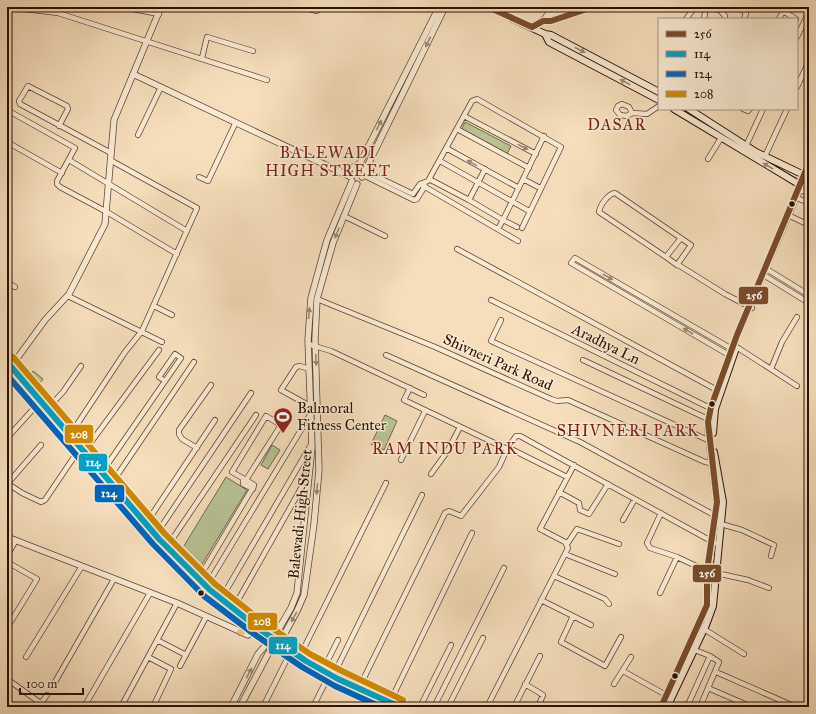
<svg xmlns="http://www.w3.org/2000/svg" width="816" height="714" font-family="'IM FELL Great Primer',serif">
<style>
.green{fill:#b8c294;stroke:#71684c}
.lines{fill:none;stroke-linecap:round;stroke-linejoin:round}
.minor-casing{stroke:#5d4331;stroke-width:6}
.tertiary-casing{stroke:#5d4331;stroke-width:7}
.secondary-casing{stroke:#2a0f03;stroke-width:8}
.primary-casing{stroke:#2a0f03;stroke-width:8}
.minor{stroke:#f9ead3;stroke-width:4.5}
.tertiary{stroke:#f9ead3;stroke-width:5.5}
.secondary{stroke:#f9ead3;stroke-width:6}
.primary{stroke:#ebbf7e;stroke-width:7}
.bus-1-casing{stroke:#f9ead3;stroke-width:9}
.bus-2-casing{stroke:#f9ead3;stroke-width:9}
.bus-3-casing{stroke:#f9ead3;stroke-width:9}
.bus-4-casing{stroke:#f9ead3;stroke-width:9}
.bus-1{stroke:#7a4b2a;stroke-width:6}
.bus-2{stroke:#02a1c4;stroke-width:6}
.bus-3{stroke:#0065bd;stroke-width:6}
.bus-4{stroke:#ce8801;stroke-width:6}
.oneway{fill:#9c8775}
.bus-dot{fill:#2a0f03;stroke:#f9ead3;stroke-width:1.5}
.labels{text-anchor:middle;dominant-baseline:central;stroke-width:3;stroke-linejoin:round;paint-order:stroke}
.street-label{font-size:15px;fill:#2a0f03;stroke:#f9ead3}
.poi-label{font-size:15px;fill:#2a0f03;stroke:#f9ead3;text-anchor:start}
.neighbourhood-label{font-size:16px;letter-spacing:1px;fill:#7a1f14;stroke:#f9ead3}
.line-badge{stroke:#f9ead3;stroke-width:1.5}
.badge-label{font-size:11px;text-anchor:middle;font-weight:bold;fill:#fff}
</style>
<rect width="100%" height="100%" fill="#f6debc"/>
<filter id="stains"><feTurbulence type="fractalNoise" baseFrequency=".005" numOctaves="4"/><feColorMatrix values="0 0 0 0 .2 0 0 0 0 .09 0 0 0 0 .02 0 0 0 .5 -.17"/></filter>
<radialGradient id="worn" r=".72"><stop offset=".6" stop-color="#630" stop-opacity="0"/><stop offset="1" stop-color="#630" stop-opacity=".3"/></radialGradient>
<path class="green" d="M465,122L511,146L507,154L461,130Z
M33,371L43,379L37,387L27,379Z
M385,415L397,421L384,450L371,444Z
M272,445L280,450L268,469L261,465Z
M226,477L247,490L198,571L179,554Z"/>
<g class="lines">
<g class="minor-casing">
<path id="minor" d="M8,7L58,13L267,80
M122,7L159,14
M302,7L317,11L321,7
M705,7L720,10L725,16V19
M739,7L746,13L744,19
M783,11L796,19
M546,16L553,7
M686,19L695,7
M704,19L706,7
M779,19L785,7
M797,37L809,12
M202,58L207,37L253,51
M797,87L809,61
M743,109L748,111L750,109
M7,110L75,148L57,181V184L60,187L107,212L177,254
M632,113L629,107L622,104L618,106L616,110L620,115L627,116L632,113L647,114L659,106
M464,116L536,154
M59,126L68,109L67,106L28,86L19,101L20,104L111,153
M457,129L529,168
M138,135L161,87
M7,142L62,173
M746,146L763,109
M446,148L519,188
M765,156L787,109
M708,159L721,138
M69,160L187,231
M440,161L529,211
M365,171L413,194L420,184L428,181L472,101L477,99L561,147L522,228
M363,175L414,200L417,199L425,186
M199,177L208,181L235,124
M429,179L469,200L485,169
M523,179L540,188
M420,184L518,241
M800,190L809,194
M797,198L809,203
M469,200L503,220L544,136
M344,216L385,236
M790,216L809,225
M498,229L503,220L517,227
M457,249L717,390
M666,257L681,238
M677,265L691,245L615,193C608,194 600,205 599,212L666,257L677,265L680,266L725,294L752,308
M765,268L809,295
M762,274L809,303
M7,282L15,287
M68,296L162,342
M317,299L435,347L551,399L557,401L568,400L705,462L712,463
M491,300L710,408
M154,306L172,315
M501,320L491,341L710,441
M308,344L331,351L424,395
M735,346L797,386
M386,355L580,442L716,516
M729,355L571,263L575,258L732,349
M583,360L710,420
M309,369L300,366L296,367L281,390L310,406
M771,369L782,342L797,317
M7,385L13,378
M410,388L404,400L507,449
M46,410L63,392L81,366
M266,416L281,425L246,480L232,472Z
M67,435L74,429L125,352L142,331L197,208L110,160
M7,438L36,406
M197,448L182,439L179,434V430L211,385
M513,450L567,477
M83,453L159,350
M401,460L425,411
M99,471L107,465L181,358L175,354L159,377L165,381
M431,474L447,452L460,427
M246,480L254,485L253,489L243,484V481Z
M7,483L22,493L41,502L45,500L76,454
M8,483L41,445
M110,483L116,477L194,362
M559,492L579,503L580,510L589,514L608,484
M661,513L647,543L650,548L677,557L707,571L748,580L769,588
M623,520L635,499
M721,524L742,530L774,545L771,556
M145,525L215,420
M154,535L159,530L251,393
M567,544L577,529L619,544
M165,547L171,541L256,415
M565,554L615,574
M7,556L16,540
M7,562L37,579L7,628
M554,576L605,599L609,604
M198,580L252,489
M206,587L310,415
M660,593L677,557
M221,599L312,443
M541,600L573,616L561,642L605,666L621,637
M233,609L308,476
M573,616L591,625
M704,629L744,654
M157,640L186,655
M692,649L710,656L719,662L700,707
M300,656L386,483
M26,657L82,566
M148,657L171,669L153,707
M180,666L206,617
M323,670L338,640
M623,671L666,695
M716,672L796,707
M333,676L422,495
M7,679L46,707
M55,682L114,579
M525,684L543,695L538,707
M614,684L631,657
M359,688L445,513L449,511L461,516L499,467L507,449L516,436H520L713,542L718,544
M708,688L745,704
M390,702L472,533
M41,703L47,695
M84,707L150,593
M121,707L177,603
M263,707L289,655
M313,707L327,679
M370,707L373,701
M420,707L451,645
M434,707L504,568
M448,707L483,638
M487,707L568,548L565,542L540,529L574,465
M514,707L540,656
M687,707L710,656"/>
</g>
<g class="tertiary-casing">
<path id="tertiary" d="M543,21H551L593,7
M532,27L549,16L576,7
M133,74L351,177
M806,172L809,163
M342,173L359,164
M355,173L439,7
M362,177L445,7
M7,367L18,357L45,320L69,294L105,224L114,120L161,7
M7,537L177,603L248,635L254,631
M231,707L258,654L277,632L291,608L297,593L312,447L308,340L311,298L327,240L352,181
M240,707L268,654L284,635L297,611L304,595L314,524L319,470L315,340L317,299L333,243L357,184"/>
</g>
<g class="secondary-casing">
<path id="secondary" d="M488,7L545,34L551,35L659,92
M545,34L549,42L659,100
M674,109L802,186
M689,109L756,152L806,176
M713,433L715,409L736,348
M661,707L707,605V571L717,502L709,436L708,422L711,407L737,335L806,172
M667,707L706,625L713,606L723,502L714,452"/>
</g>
<g class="primary-casing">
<path id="primary" d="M7,362C45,408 84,453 123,498C155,535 185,571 224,602C254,625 286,649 318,668C345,683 373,694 400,707
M7,370L56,432L184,575L240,621L301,663L336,683L387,707
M241,632L247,626"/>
</g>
<use href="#minor" class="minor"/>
<use href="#tertiary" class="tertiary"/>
<use href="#secondary" class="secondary"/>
<use href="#primary" class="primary"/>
<g class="bus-1-casing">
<path id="bus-1" d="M488,7L532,27
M532,27L543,21H551L593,7
M661,707L707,605V571L717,502L708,422L711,407L737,335L809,163"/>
</g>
<g class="bus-2-casing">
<path id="bus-2" d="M7,362L159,539L210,590L258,628L306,661L338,679L400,707"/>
</g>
<g class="bus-3-casing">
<path id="bus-3" d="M7,375L153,544L204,596L254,634L302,667L335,686L381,707"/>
</g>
<g class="bus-4-casing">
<path id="bus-4" d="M13,357L165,534L215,584L263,622L310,654L342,671L403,700"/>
</g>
<use href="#bus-1" class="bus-1"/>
<use href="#bus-2" class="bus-2"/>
<use href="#bus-3" class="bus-3"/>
<use href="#bus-4" class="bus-4"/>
</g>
<defs><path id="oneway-solid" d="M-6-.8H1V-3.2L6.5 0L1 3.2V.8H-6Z"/></defs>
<g class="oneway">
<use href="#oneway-solid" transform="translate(428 42) rotate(116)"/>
<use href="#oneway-solid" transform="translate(580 50) rotate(27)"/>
<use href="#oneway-solid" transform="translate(625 82) rotate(-152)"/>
<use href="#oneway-solid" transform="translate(379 125) rotate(-64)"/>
<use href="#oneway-solid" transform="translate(523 147) rotate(28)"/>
<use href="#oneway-solid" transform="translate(472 163) rotate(-151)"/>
<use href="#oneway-solid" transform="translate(768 166) rotate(-150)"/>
<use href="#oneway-solid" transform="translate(337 233) rotate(112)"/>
<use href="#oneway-solid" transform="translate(608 277) rotate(30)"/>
<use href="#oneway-solid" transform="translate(309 313) rotate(-85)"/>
<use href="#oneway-solid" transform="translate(688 331) rotate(-150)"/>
<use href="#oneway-solid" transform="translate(316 360) rotate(88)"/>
<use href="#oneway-solid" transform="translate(317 489) rotate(95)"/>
<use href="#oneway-solid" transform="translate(294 617) rotate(119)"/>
<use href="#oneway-solid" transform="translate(249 673) rotate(-63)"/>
</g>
<defs>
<g id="stadium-pin" transform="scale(1)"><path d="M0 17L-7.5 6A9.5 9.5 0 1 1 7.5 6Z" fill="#8f2418" stroke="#f9ead3"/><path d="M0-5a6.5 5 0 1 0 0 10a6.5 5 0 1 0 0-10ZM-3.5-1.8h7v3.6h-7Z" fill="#fff"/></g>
</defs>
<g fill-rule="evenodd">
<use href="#stadium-pin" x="283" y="417"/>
</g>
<g class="bus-dot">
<circle cx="792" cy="204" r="3.5"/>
<circle cx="712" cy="404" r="3.5"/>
<circle cx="201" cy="593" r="3.5"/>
<circle cx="675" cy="676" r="3.5"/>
</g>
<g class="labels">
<g class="street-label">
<text transform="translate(606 344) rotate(26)">Aradhya Ln</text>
<text transform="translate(498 362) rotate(24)">Shivneri Park Road</text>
<text transform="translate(300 514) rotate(-84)">Balewadi High Street</text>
</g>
<g class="poi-label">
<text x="297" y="408">Balmoral<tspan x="297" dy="17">Fitness Center</tspan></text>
</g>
<g class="neighbourhood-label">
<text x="617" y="124">DASAR</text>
<text x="328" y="152">BALEWADI<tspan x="328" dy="18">HIGH STREET</tspan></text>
<text x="628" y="430">SHIVNERI PARK</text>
<text x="445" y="448">RAM INDU PARK</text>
</g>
</g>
<g class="line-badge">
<rect x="738" y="286" width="31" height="19" rx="4" fill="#7a4b2a"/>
<rect x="64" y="424" width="30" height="20" rx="4" fill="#ce8801"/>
<rect x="78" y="453" width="30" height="19" rx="4" fill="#02a1c4"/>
<rect x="94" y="484" width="31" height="19" rx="4" fill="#0065bd"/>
<rect x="692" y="564" width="30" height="19" rx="4" fill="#7a4b2a"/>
<rect x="247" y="612" width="31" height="19" rx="4" fill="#ce8801"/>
<rect x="268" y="636" width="30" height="19" rx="4" fill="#02a1c4"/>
</g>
<g class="badge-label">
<text x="754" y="299">256</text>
<text x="79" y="438">208</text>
<text x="93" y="466">114</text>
<text x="109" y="497">124</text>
<text x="707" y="577">256</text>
<text x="262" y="625">208</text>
<text x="283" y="649">114</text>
</g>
<rect width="816" height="714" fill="none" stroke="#f6debc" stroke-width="24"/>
<rect x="8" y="8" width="800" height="698" fill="none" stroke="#2a0f03" stroke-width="2"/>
<rect x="12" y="12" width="792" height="690" fill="none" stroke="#2a0f03"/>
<rect x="658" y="18" width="140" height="92" fill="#f9ead3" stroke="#a69280"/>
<rect x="666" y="31" width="20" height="6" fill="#7a4b2a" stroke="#a69280"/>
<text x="694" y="38" font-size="12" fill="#2a0f03">256</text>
<rect x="666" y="51" width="20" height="6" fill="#02a1c4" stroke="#a69280"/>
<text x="694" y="58" font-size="12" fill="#2a0f03">114</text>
<rect x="666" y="71" width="20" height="6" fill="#0065bd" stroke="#a69280"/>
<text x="694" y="78" font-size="12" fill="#2a0f03">124</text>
<rect x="666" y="91" width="20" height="6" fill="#ce8801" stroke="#a69280"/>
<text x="694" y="98" font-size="12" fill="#2a0f03">208</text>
<path d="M20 688v6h63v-6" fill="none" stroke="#2a0f03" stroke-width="2"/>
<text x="26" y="688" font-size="12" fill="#2a0f03" stroke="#f9ead3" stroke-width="3" paint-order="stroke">100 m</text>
<rect width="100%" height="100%" filter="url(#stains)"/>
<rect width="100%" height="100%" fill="url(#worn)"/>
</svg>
